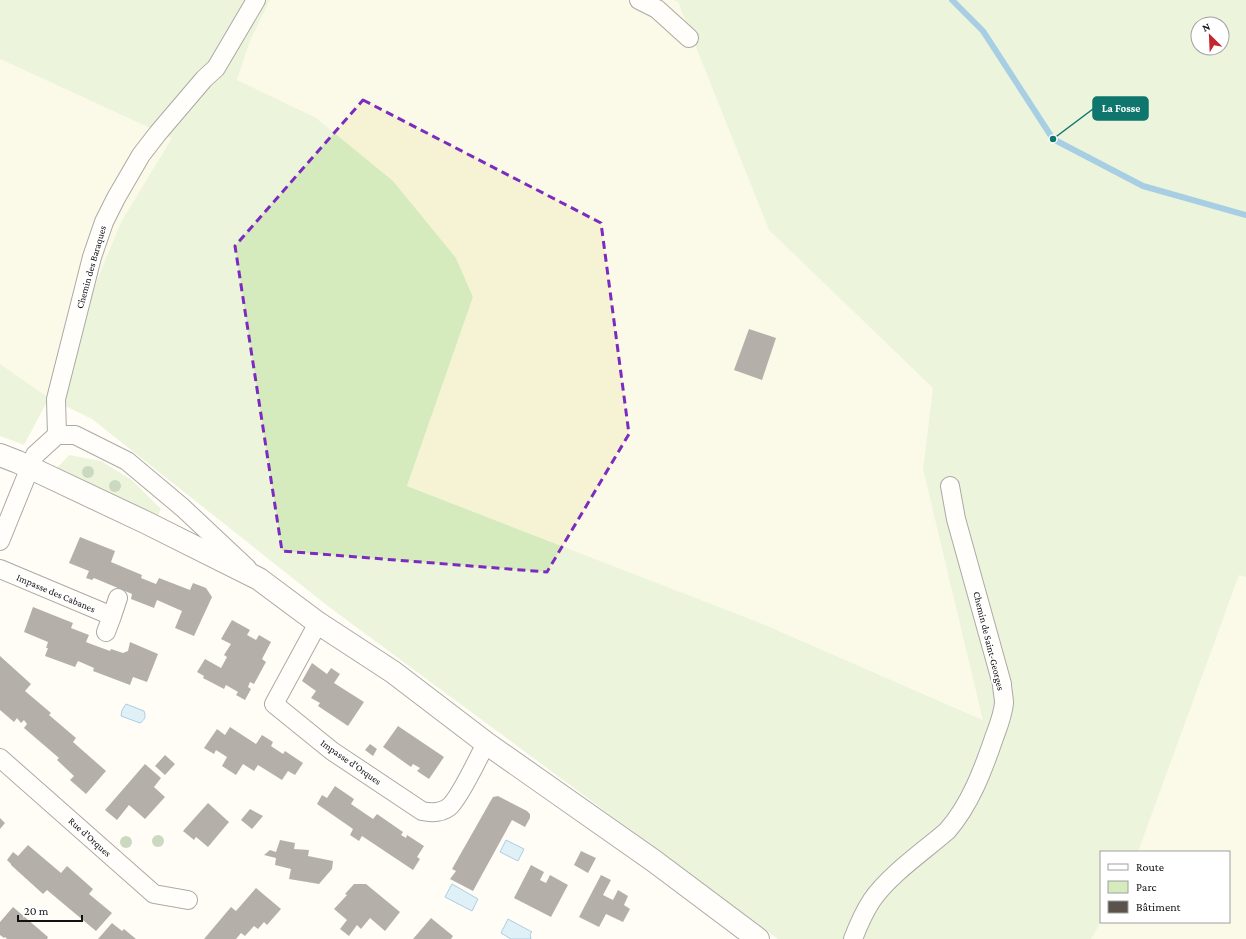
<svg xmlns="http://www.w3.org/2000/svg" width="1246" height="939" font-family="'Crimson Pro',serif">
<style>
.farmland{fill:#f6f3d4}
.green{fill:#d5ebbd;fill-rule:evenodd}
.water{fill:#b9e0f7;stroke:#3f96cf}
.lines{fill:none;stroke-linecap:round;stroke-linejoin:round}
.stream{stroke:#3f96cf;stroke-width:6}
.building{fill:#5a524d}
.minor-casing{stroke:#444;stroke-width:20}
.tertiary-casing{stroke:#444;stroke-width:24}
.minor{stroke:#fff;stroke-width:18}
.tertiary{stroke:#fff;stroke-width:22}
.tree{fill:#8dad7f}
.marked{fill:none;stroke:#7b2cbf;stroke-width:3;stroke-dasharray:8 5;stroke-linejoin:round}
.labels{text-anchor:middle;dominant-baseline:central;stroke-width:4;stroke-linejoin:round;paint-order:stroke}
.street-label{font-size:10px;fill:#111;stroke:#fff}
.leader{fill:none;stroke:#0f766e;stroke-width:1.5}
.callout-dot{fill:#0f766e;stroke:#fff;stroke-width:1.5}
.callout{fill:#0f766e;stroke:#0f766e;stroke-width:1.5}
.callout-label{font-size:11px;text-anchor:middle;font-weight:bold;fill:#fff}
</style>
<rect width="100%" height="100%" fill="#fffdf5"/>
<path class="farmland" d="M270,0H673L678,2L769,230L933,388L923,469L984,720L765,625L407,486L473,297L456,258L237,80L250,41Z
M0,59L172,138L121,222L49,398L0,364Z
M1239,575L1246,577V939H1091L1101,922H1229V852H1138Z"/>
<path class="green" d="M0,0H270L250,41L237,80L316,118L393,181L456,258L473,297L407,486L765,625L983,720L923,469L933,388L769,230L678,2L673,0H1246V577L1239,575L1138,852H1101V922L1091,939H778L329,607L92,419L49,398L24,445L0,436V364L49,398L121,222L172,138L0,59ZM1198,24H1222V48H1198Z
M69,455L101,461L132,480L161,509L157,519L57,468Z"/>
<path class="water" d="M126,704L144,711C146,716 145,720 140,723L121,716L122,710Z
M506,840L524,849L518,861L500,852Z
M452,884L478,899L472,911L445,897Z
M508,919L532,932L530,934L531,939H511L501,933Z"/>
<g class="lines">
<path class="stream" d="M952,0L983,31L1053,139L1143,186L1246,215"/>
</g>
<path class="building" d="M749,329L776,338L762,380L734,370Z
M80,537L115,551L111,562L142,575L141,578L156,584L159,578L190,590L193,583L206,588L212,597L194,636L175,628L182,611L157,600L154,608L131,599L132,594L94,578L92,580L86,578L89,571L69,563Z
M33,607L73,623L71,628L89,635L86,642L91,644L110,651L111,649L123,653L128,651L130,642L158,654L147,682L133,677L130,685L93,671L94,668L78,661L75,667L45,656L48,648H46L48,642L24,632Z
M232,620L250,630L247,635L256,640L259,635L271,642L262,659L266,662L254,684L250,682L248,687L251,689L245,700L236,695L238,692L226,685L224,689L203,678L204,676L197,672L205,659L221,668L227,657L224,655L231,644L221,639Z
M0,656L31,684L25,691L51,713L49,715L76,738L73,742L106,771L86,794L70,780L74,776L57,760L59,758L24,728L27,724L24,720L21,723L17,718L14,722L0,710Z
M312,663L327,674L331,668L340,674L334,683L364,702L348,726L318,706L320,703L311,698L316,691L302,681Z
M398,726L444,757L429,779L417,771L420,768L413,764L411,767L383,747Z
M230,727L256,744L262,735L273,742L271,746L283,754L285,751L303,763L295,775L288,771L282,780L258,765L254,771L243,764L236,775L222,766L227,757L216,750L214,754L204,748L217,729L225,735Z
M370,744L377,749L373,756L365,750Z
M165,755L175,764L165,775L155,766Z
M145,764L161,778L154,787L165,797L145,819L129,805L117,820L105,810Z
M335,786L354,799L351,804L373,819L377,814L403,832L401,835L406,838L407,835L424,846L417,857L420,859L413,870L362,836L359,841L350,835L353,829L317,804L322,795L327,798Z
M498,796L527,811L530,814V818L525,827L512,820L473,891L450,879L456,871L452,869L490,802L493,797Z
M208,803L229,822L208,847L196,837L194,840L183,831Z
M250,809L263,816L252,829L241,820Z
M0,818L5,823L0,829Z
M280,840L295,843L294,849L309,850L308,856L333,861L332,869L319,884L289,879L291,869L275,865L276,858L264,855L270,850L276,852Z
M28,845L61,873L67,866L93,889L89,894L112,913L96,931L47,890L43,894L11,865V864L7,860L13,852L18,856Z
M581,851L596,858L588,873L574,865Z
M531,865L544,872L540,880L546,883L550,875L568,885L551,917L514,898Z
M601,875L611,880L603,895L613,900L618,890L628,896L624,905L630,909L623,922L606,914L599,927L579,917Z
M354,884H366L400,912L385,931L370,918L361,929L357,925L349,936L340,929L347,920L334,909L347,895L345,894Z
M256,888L281,909L267,925L264,922L258,929L254,926L245,936L241,933L236,939H204L231,907L236,911Z
M13,907L48,937L47,939H7L5,937L4,938L0,935V922Z
M431,918L453,936L451,939H413Z
M112,923L122,931L124,929L136,939H98Z"/>
<g class="lines">
<g class="minor-casing">
<path id="minor" d="M639,0L657,9L689,38
M57,435L56,399L92,257L104,222L116,198L141,155L158,133L204,79L216,68L256,0
M0,541L35,455L57,435H75L127,461L183,508L247,568
M0,569L112,616L118,598
M318,623L274,704L332,751L422,811C431,813 441,813 449,807C459,799 479,757 486,743
M106,632L112,616
M0,758L154,894L188,900
M853,939C858,926 864,912 872,900C889,875 924,851 947,831C970,805 983,770 994,738C998,727 1003,715 1004,703C1004,697 1002,690 1002,684L956,519L950,486"/>
</g>
<g class="tertiary-casing">
<path id="tertiary" d="M0,455L18,462L147,523L259,579L318,623L393,672L486,743L654,861L758,939"/>
</g>
<use href="#minor" class="minor"/>
<use href="#tertiary" class="tertiary"/>
</g>
<g class="tree">
<circle cx="88" cy="472" r="6"/>
<circle cx="115" cy="486" r="6"/>
<circle cx="158" cy="841" r="6"/>
<circle cx="126" cy="842" r="6"/>
</g>
<path d="M0 0H1246V939H0ZM363,100L601,223L629,434L547,572L282,551L235,246Z" fill="#fffdf5" fill-opacity=".55" fill-rule="evenodd"/>
<path class="marked" d="M363,100L601,223L629,434L547,572L282,551L235,246Z"/>
<g class="labels">
<g class="street-label">
<text transform="translate(91 267) rotate(-74)">Chemin des Baraques</text>
<text transform="translate(56 593) rotate(23)">Impasse des Cabanes</text>
<text transform="translate(989 641) rotate(76)">Chemin de Saint-Georges</text>
<text transform="translate(351 762) rotate(35)">Impasse d'Orques</text>
<text transform="translate(90 837) rotate(42)">Rue d'Orques</text>
</g>
</g>
<path class="leader" d="M1053 139L1093 109"/>
<circle class="callout-dot" cx="1053" cy="139" r="4"/>
<rect class="callout" x="1093" y="97" width="55" height="23" rx="4"/>
<g class="callout-label">
<text x="1121" y="112">La Fosse</text>
</g>
<rect x="1100" y="851" width="130" height="72" fill="#ffffff" stroke="#a0a0a0"/>
<rect x="1108" y="864" width="20" height="6" fill="#ffffff" stroke="#a0a0a0"/>
<text x="1136" y="871" font-size="12" fill="#111111">Route</text>
<rect x="1108" y="881" width="20" height="12" fill="#d5ebbd" stroke="#a0a0a0"/>
<text x="1136" y="891" font-size="12" fill="#111111">Parc</text>
<rect x="1108" y="901" width="20" height="12" fill="#5a524d" stroke="#a0a0a0"/>
<text x="1136" y="911" font-size="12" fill="#111111">Bâtiment</text>
<g transform="translate(1210 36) rotate(336)"><circle r="19" fill="#ffffff" stroke="#a0a0a0"/>
<path d="M0-3L7 15L0 10L-7 15Z" fill="#c4262e"/>
<text y="-6" font-size="11" font-weight="bold" text-anchor="middle" fill="#111111">N</text>
</g>
<path d="M18 915v6h64v-6" fill="none" stroke="#111111" stroke-width="2"/>
<text x="24" y="915" font-size="12" fill="#111111" stroke="#ffffff" stroke-width="3" paint-order="stroke">20 m</text>
</svg>
